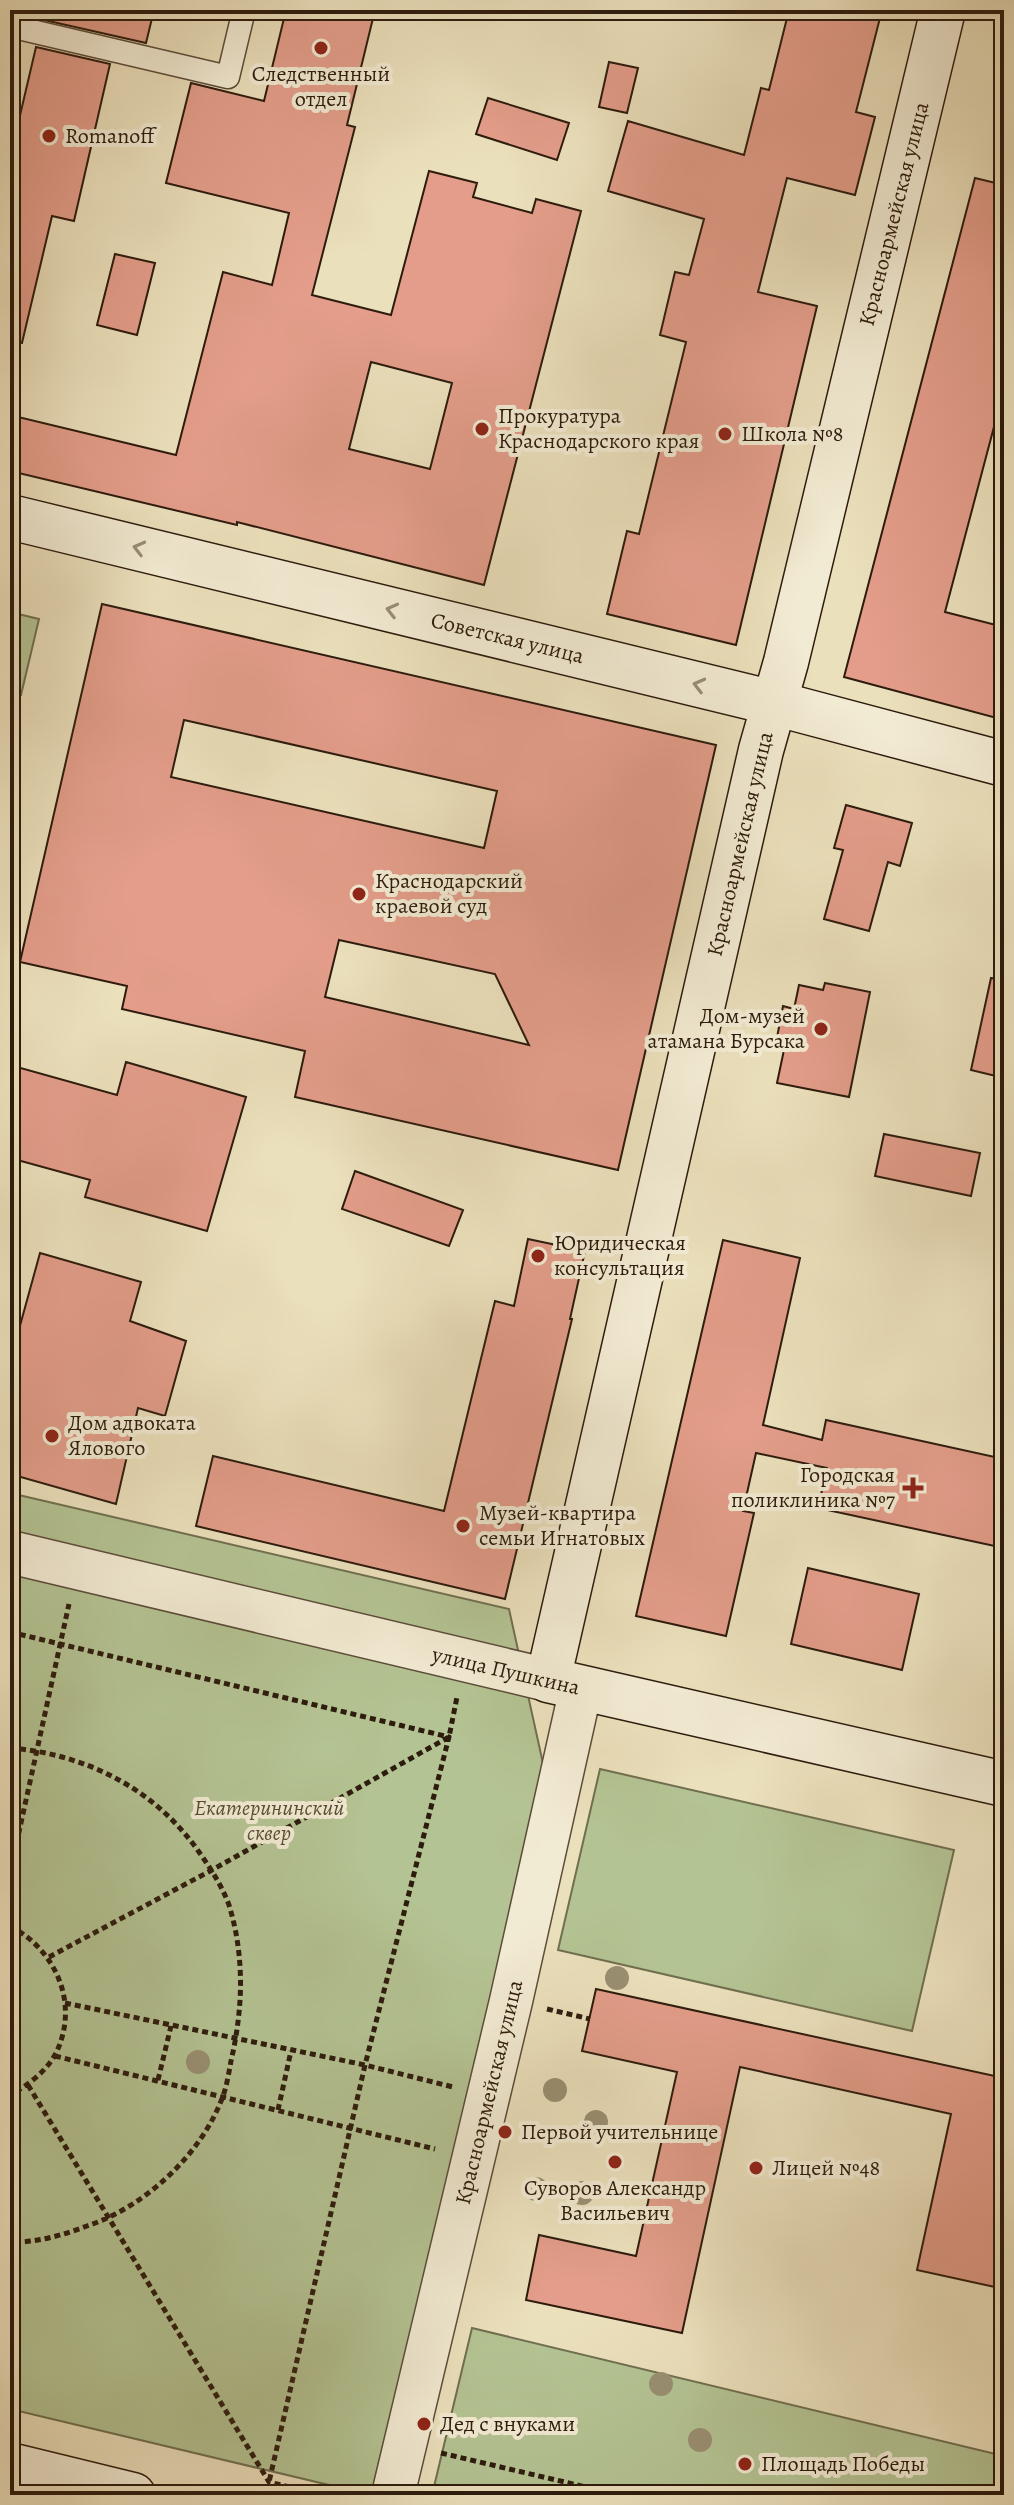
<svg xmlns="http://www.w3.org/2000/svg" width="1014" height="2505" font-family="Alegreya,serif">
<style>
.green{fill:#b4c393;stroke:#706f50;stroke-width:2}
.building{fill:#e39d8a;stroke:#2d1b0d;stroke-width:2;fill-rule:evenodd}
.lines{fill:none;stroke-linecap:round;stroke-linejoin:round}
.lane-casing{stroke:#5c4c39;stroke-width:25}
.street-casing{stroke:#5c4c39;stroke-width:45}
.secondary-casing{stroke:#2d1b0d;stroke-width:47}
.path{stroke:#2d1b0d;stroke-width:5;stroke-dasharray:6 4;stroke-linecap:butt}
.lane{stroke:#f2ebd3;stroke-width:22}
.street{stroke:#f2ebd3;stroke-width:42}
.secondary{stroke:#f2ebd3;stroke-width:44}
.tree{fill:#998f72}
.oneway{stroke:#998d7a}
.poi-dot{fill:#8f2418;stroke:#f2ebd3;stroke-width:3}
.labels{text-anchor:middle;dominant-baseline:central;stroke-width:8;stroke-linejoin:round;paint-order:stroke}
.poi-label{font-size:22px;fill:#2d1b0d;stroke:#f2ebd3;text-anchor:start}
.street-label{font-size:22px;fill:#2d1b0d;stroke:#f2ebd3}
.park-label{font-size:22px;font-style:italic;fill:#564d35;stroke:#f2ebd3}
</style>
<rect width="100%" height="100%" fill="#ebe0bc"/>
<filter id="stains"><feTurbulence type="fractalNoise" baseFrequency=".0025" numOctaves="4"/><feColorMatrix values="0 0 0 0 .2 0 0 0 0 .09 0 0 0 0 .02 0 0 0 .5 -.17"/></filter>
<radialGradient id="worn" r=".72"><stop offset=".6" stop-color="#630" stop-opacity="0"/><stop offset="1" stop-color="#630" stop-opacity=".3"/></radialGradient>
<path class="green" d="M10,612L39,619L21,695L10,692Z
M10,1493L509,1609L546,1777L371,2495L10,2409Z
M600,1769L954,1850L912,2031L558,1950Z
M472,2328L1004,2456V2495H432Z"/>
<path class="building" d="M47,10H154L146,43L44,20Z
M286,10H375L347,125L355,127L312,295L391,315L429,171L477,183L473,197L532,213L536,199L581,211L484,585L237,522V525L10,471V415L176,455L223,272L272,285L289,213L166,183L191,83L264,101ZM371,362L452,383L430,469L349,449Z
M789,10H882L856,112L875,117L855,195L787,178L758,292L817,306L736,645L607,614L627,531L639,534L686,342L660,335L675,272L689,275L704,219L608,191L628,121L744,155L761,88L769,90Z
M36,47L110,64L74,221L52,216L22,343L10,342V158Z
M609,62L638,68L627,113L599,107Z
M488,98L569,123L557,160L476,134Z
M975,178L1004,185V389L945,612L1004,627V720L844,677Z
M115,254L155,263L137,335L97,325Z
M102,604L716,745L618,1170L295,1097L305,1051L122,1009L127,986L20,962ZM184,720L497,791L484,848L171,777ZM339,940L495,974L529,1045L325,997Z
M846,805L912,823L900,866L888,862L869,931L824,919L843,850L834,848Z
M991,978L1004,980V1078L971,1070Z
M825,983L870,992L849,1097L777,1083L784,1050L775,1048L783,1006L794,1009L799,985L823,990Z
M126,1062L246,1097L207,1231L85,1197L90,1180L10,1158V1065L117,1095Z
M884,1134L980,1153L971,1196L875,1176Z
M355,1171L463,1210L449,1246L342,1209Z
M528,1239L585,1251L570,1319H572L505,1599L196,1526L213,1456L444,1511L495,1301L514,1306Z
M723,1240L800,1258L763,1425L822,1440L826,1420L1004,1459V1548L818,1508L827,1468L756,1453L743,1511L754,1513L726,1636L636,1616Z
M40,1253L141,1282L130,1321L186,1341L165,1416L138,1408L116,1504L10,1474V1362Z
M808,1568L919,1594L902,1670L791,1644Z
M596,1989L1004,2078V2289L917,2270L951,2114L740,2067L682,2333L526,2300L539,2235L636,2256L677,2072L582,2051Z"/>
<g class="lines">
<g class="lane-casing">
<path id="lane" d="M10,26L228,77L244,10"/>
</g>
<g class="street-casing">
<g id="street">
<path d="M10,1552L548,1680"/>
<path id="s1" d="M393,2495L511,2001L581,1688"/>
</g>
</g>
<g class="secondary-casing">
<g id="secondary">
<path d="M943,10L786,662L761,750L548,1680L1004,1784"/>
<path id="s2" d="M10,517L774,703L1004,764"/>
<path d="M10,2465L133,2495"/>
</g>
</g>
<path class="path" d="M10,1632L449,1737L365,2065L269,2482
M10,1748C86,1754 155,1789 199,1852C211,1869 222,1886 229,1905C245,1957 243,2009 231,2061C229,2072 227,2085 223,2096C202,2154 145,2207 87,2226C63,2235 36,2243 10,2242
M10,1873L69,1604
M10,1926C56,1950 80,2004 56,2053C47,2071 27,2086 10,2095
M49,1957L212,1870L449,1737L457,1697
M65,2003L365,2065L453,2087
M547,2009L590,2019
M55,2056L435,2149
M158,2080L171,2026
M28,2085L269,2482L322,2495
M278,2110L291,2051
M441,2453L620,2495"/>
<use href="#lane" class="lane"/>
<use href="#street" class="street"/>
<use href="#secondary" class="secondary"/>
</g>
<g class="tree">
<circle cx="617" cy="1978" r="12"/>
<circle cx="198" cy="2062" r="12"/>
<circle cx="555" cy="2090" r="12"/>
<circle cx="596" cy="2122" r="12"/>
<circle cx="536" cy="2189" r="12"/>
<circle cx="582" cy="2193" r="12"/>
<circle cx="661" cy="2384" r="12"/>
<circle cx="700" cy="2440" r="12"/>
</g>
<defs><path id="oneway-chevron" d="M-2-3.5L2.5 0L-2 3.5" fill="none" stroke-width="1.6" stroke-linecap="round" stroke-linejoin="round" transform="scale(2)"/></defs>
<g class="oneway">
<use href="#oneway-chevron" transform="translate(139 548) rotate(-166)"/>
<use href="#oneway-chevron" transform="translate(392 610) rotate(-166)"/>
<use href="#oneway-chevron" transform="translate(699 685) rotate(-166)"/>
</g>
<g class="poi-dot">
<circle cx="321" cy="48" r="8"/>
<circle cx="49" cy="136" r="8"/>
<circle cx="482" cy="429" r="8"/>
<circle cx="725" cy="434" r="8"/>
<circle cx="359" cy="894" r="8"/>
<circle cx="821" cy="1029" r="8"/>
<circle cx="538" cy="1256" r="8"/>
<circle cx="52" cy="1436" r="8"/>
<path d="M909 1476h8v8h8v8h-8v8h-8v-8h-8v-8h8z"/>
<circle cx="463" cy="1526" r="8"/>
<circle cx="505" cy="2132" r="8"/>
<circle cx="615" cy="2162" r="8"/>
<circle cx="756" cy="2168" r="8"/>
<circle cx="424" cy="2424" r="8"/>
<circle cx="745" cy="2464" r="8"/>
</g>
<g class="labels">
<g class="poi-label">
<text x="321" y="74" text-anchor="middle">Следственный<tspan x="321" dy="25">отдел</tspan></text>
<text x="65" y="136">Romanoff</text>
<text x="498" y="416">Прокуратура<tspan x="498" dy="25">Краснодарского края</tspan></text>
<text x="741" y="434">Школа №8</text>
<text x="375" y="881">Краснодарский<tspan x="375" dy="25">краевой суд</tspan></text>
<text x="805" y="1016" text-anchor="end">Дом-музей<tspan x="805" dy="25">атамана Бурсака</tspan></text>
<text x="554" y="1243">Юридическая<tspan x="554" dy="25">консультация</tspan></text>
<text x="68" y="1423">Дом адвоката<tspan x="68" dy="25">Ялового</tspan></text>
<text x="895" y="1475" text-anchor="end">Городская<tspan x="895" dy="25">поликлиника №7</tspan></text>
<text x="479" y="1513">Музей-квартира<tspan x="479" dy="25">семьи Игнатовых</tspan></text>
<text x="521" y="2132">Первой учительнице</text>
<text x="772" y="2168">Лицей №48</text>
<text x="615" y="2188" text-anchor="middle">Суворов Александр<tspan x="615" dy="25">Васильевич</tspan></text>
<text x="440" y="2424">Дед с внуками</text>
<text x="761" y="2464">Площадь Победы</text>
</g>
<g class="street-label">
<text transform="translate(894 214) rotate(-76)">Красноармейская улица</text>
<text stroke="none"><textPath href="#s2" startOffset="512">Советская улица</textPath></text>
<text transform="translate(740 844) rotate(-77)">Красноармейская улица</text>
<text transform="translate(506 1671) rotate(13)">улица Пушкина</text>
<text stroke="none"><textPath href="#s1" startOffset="414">Красноармейская улица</textPath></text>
</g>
<g class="park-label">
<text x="269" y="1808">Екатерининский<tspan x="269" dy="25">сквер</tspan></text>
</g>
</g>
<rect width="1014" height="2505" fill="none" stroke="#ebe0bc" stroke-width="40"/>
<rect x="12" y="12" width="990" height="2481" fill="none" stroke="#2d1b0d" stroke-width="4"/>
<rect x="20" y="20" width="974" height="2465" fill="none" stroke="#2d1b0d" stroke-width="2"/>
<rect width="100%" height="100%" filter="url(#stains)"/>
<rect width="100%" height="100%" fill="url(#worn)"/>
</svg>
